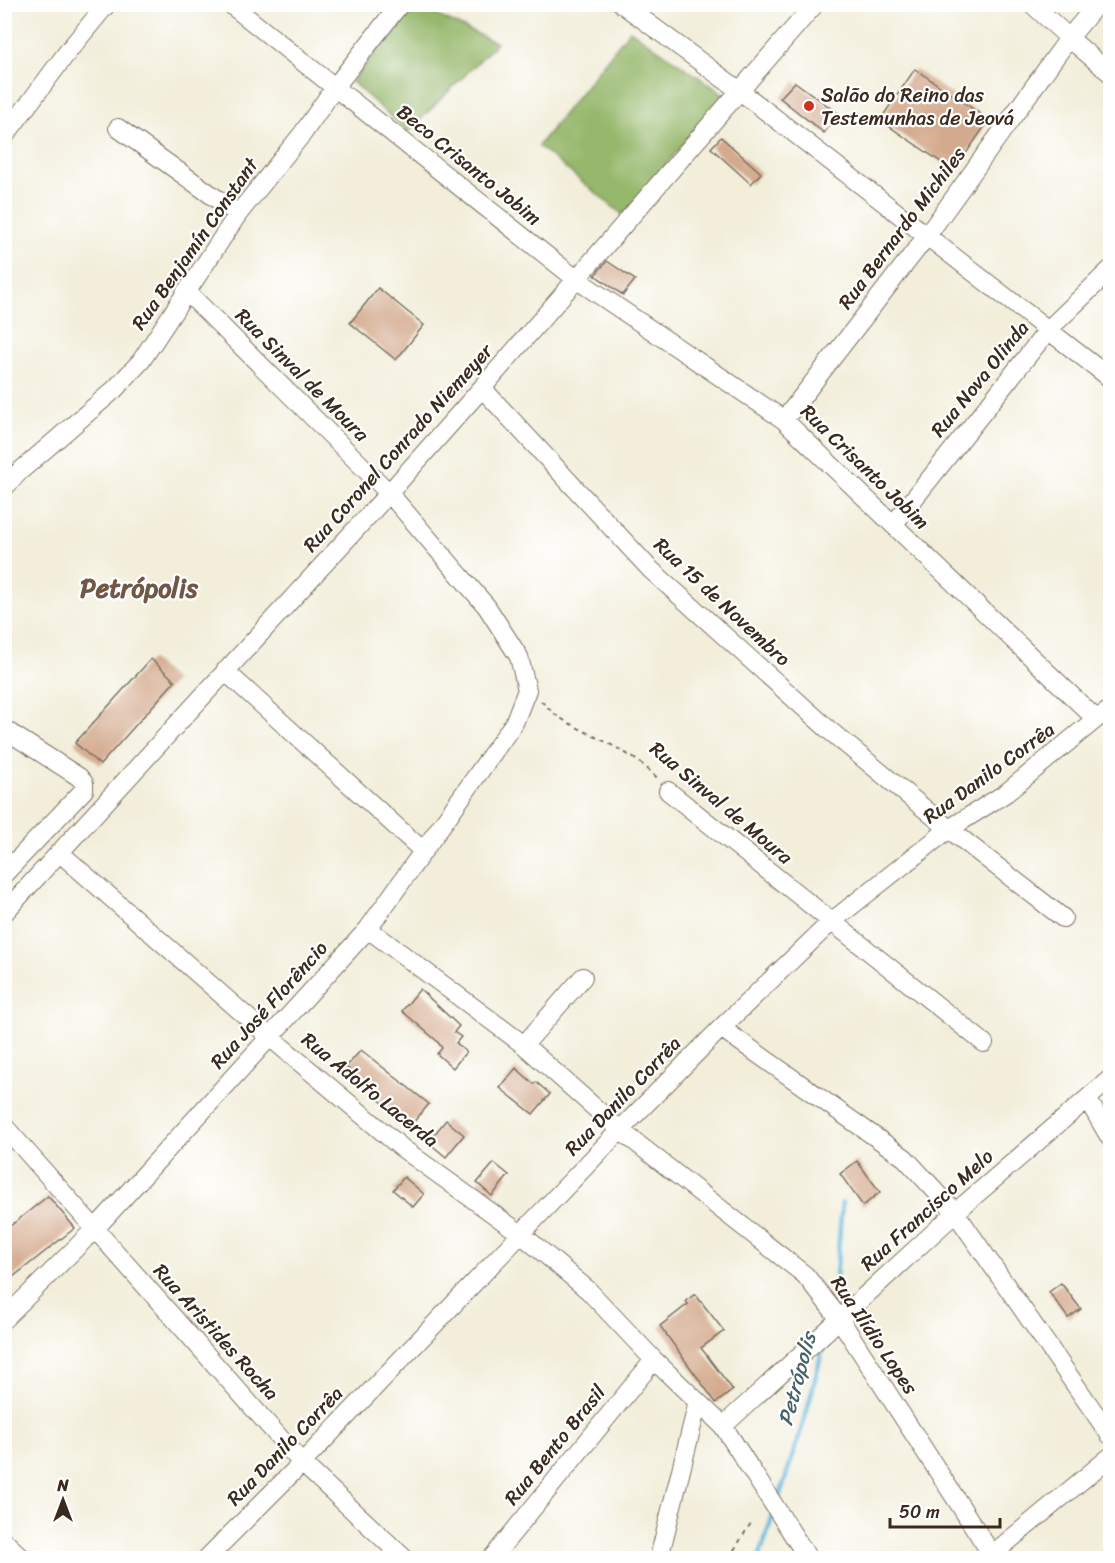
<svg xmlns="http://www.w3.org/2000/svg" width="1115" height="1563" font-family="Sriracha,sans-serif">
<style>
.forest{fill:#96b86c;stroke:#687145;stroke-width:1.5}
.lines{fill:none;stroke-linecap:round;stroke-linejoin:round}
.stream{stroke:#5cb5da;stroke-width:4.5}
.building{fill:#d4aa8e}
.minor-casing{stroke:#7b6f60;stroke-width:20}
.path{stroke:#7b6f60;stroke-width:2;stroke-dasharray:4.5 4.5;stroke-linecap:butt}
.minor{stroke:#fff;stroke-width:18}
.poi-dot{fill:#c8321e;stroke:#fff;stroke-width:2}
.labels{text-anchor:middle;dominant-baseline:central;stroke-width:4.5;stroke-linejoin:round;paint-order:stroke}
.poi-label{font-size:20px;fill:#3b2a1e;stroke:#fff;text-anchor:start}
.street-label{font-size:20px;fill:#3b2a1e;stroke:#fff}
.water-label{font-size:21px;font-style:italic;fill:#486269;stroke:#fff}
.district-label{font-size:26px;font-weight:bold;fill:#715745;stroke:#fff}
</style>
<rect width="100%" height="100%" fill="#fff"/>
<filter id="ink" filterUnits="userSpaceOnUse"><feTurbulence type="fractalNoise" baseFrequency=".0167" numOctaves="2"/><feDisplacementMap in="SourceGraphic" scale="12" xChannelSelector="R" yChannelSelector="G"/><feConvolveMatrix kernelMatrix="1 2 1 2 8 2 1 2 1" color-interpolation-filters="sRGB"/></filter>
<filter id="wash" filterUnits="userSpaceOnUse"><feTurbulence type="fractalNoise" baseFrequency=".008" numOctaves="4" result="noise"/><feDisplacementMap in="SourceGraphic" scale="24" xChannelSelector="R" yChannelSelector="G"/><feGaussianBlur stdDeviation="1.35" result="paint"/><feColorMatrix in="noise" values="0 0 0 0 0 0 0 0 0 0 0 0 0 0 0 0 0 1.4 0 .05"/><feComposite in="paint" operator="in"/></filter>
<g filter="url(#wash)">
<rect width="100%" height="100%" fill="#f2eeda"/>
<path class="forest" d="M411,5H414L497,43L408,132L352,82Z
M630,30L725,95L623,215L538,146Z"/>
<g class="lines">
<path class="stream" d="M834,1302L842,1203
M778,1501L807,1411L824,1343
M759,1558L773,1515"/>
</g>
<g id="blocks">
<path class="building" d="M915,69L989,120L954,171L880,120Z
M795,82L839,114L824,133L780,98Z
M721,137L761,173L751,184L711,148Z
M607,261L635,280L623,295L595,275Z
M378,288L424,325L396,360L350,323Z
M151,659L175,681L100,765L75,743Z
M420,989L459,1026L454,1032L461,1037L456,1043L466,1052L453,1068L437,1054L442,1048L437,1041L402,1011Z
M361,1050L429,1104L411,1125L372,1094L375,1092L346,1067Z
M516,1068L534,1084L536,1082L550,1094L533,1114L500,1088Z
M446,1120L464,1135L446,1157L428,1142Z
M857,1161L880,1192L863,1206L840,1174Z
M494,1163L509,1175L492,1196L477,1183Z
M404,1177L424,1194L413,1207L393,1190Z
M48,1196L75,1228L4,1284V1231Z
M1061,1283L1081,1309L1068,1318L1049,1292Z
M695,1294L724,1331L701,1348L733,1390L716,1403L660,1326L688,1304L686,1301Z"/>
</g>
</g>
<g filter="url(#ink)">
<use href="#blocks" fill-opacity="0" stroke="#7b6f60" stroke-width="1.5"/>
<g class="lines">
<g class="minor-casing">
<path id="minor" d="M230,4L576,279L784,420L1096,719
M622,4L740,91L1110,378
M1032,4L1069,38L1110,73
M118,128L238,214
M4,137L69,50L107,4
M482,388L650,569L829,730L949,829L1063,918
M784,420L926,237L1069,38L1097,4
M4,488L19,472L115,389L141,361L238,214L303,133L335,87L400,4
M893,525L1049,329L1110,270
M225,671L422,850
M4,729L79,777L84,783V790L4,874
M668,791L984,1043
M59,852L271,1038L402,1148L521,1234L588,1290L654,1360L723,1426L808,1558
M4,913L389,493L482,388L815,4
M368,929L524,1045L620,1130L805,1275L839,1318L994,1558
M721,1028L905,1158L955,1212L1110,1435
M524,1045L583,977
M1088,1100L1110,1138
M4,1126L302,1463L404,1558
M4,1319L94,1230L368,929L514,723L527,690L519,657L487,607L389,493L186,291
M723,1426L965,1204L1110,1079
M4,1541L22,1558
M207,1558L302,1463L620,1130L721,1028L831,922L949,829L1006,793L1096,719L1110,710
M492,1558L654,1360
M659,1558L698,1402
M988,1558L1110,1457"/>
</g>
<path class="path" d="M541,701C548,707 554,715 562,719C594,738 633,751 658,779
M729,1558L751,1523"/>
<use href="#minor" class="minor"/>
</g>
</g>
<circle class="poi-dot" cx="809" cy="106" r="6"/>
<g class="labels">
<g class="poi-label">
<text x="821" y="95">Salão do Reino das<tspan x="821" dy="23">Testemunhas de Jeová</tspan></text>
</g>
<g class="street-label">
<text transform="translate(469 165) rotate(39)">Beco Crisanto Jobim</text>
<text transform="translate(902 228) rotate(-53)">Rua Bernardo Michiles</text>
<text transform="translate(195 244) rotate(-55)">Rua Benjamín Constant</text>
<text transform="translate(302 375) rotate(45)">Rua Sinval de Moura</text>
<text transform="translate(980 379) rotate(-51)">Rua Nova Olinda</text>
<text transform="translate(398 448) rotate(-48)">Rua Coronel Conrado Niemeyer</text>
<text transform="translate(865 467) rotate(44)">Rua Crisanto Jobim</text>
<text transform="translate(722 602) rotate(43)">Rua 15 de Novembro</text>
<text transform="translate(989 773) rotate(-36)">Rua Danilo Corrêa</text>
<text transform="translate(721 803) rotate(40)">Rua Sinval de Moura</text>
<text transform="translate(269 1005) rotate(-48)">Rua José Florêncio</text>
<text transform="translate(370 1090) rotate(39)">Rua Adolfo Lacerda</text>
<text transform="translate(623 1096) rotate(-46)">Rua Danilo Corrêa</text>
<text transform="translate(927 1210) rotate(-42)">Rua Francisco Melo</text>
<text transform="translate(216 1332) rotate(48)">Rua Aristides Rocha</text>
<text transform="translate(874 1335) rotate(56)">Rua Ilídio Lopes</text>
<text transform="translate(555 1445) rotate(-51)">Rua Bento Brasil</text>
<text transform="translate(285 1446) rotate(-46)">Rua Danilo Corrêa</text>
</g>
<g class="water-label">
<text transform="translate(797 1379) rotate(-75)">Petrópolis</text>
</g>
<g class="district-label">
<text x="139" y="588">Petrópolis</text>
</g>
</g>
<rect width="1115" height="1563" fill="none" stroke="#fff" stroke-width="24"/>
<g transform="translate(63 1500)" stroke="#ffffff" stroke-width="4.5" paint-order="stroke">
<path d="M0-4.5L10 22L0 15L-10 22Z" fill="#3b2a1e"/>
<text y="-9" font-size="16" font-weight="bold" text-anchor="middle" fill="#3b2a1e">N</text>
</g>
<path d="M890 1518v9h110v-9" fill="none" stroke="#3b2a1e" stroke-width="3"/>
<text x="899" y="1518" font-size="18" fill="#3b2a1e" stroke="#ffffff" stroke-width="4.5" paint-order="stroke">50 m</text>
</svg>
